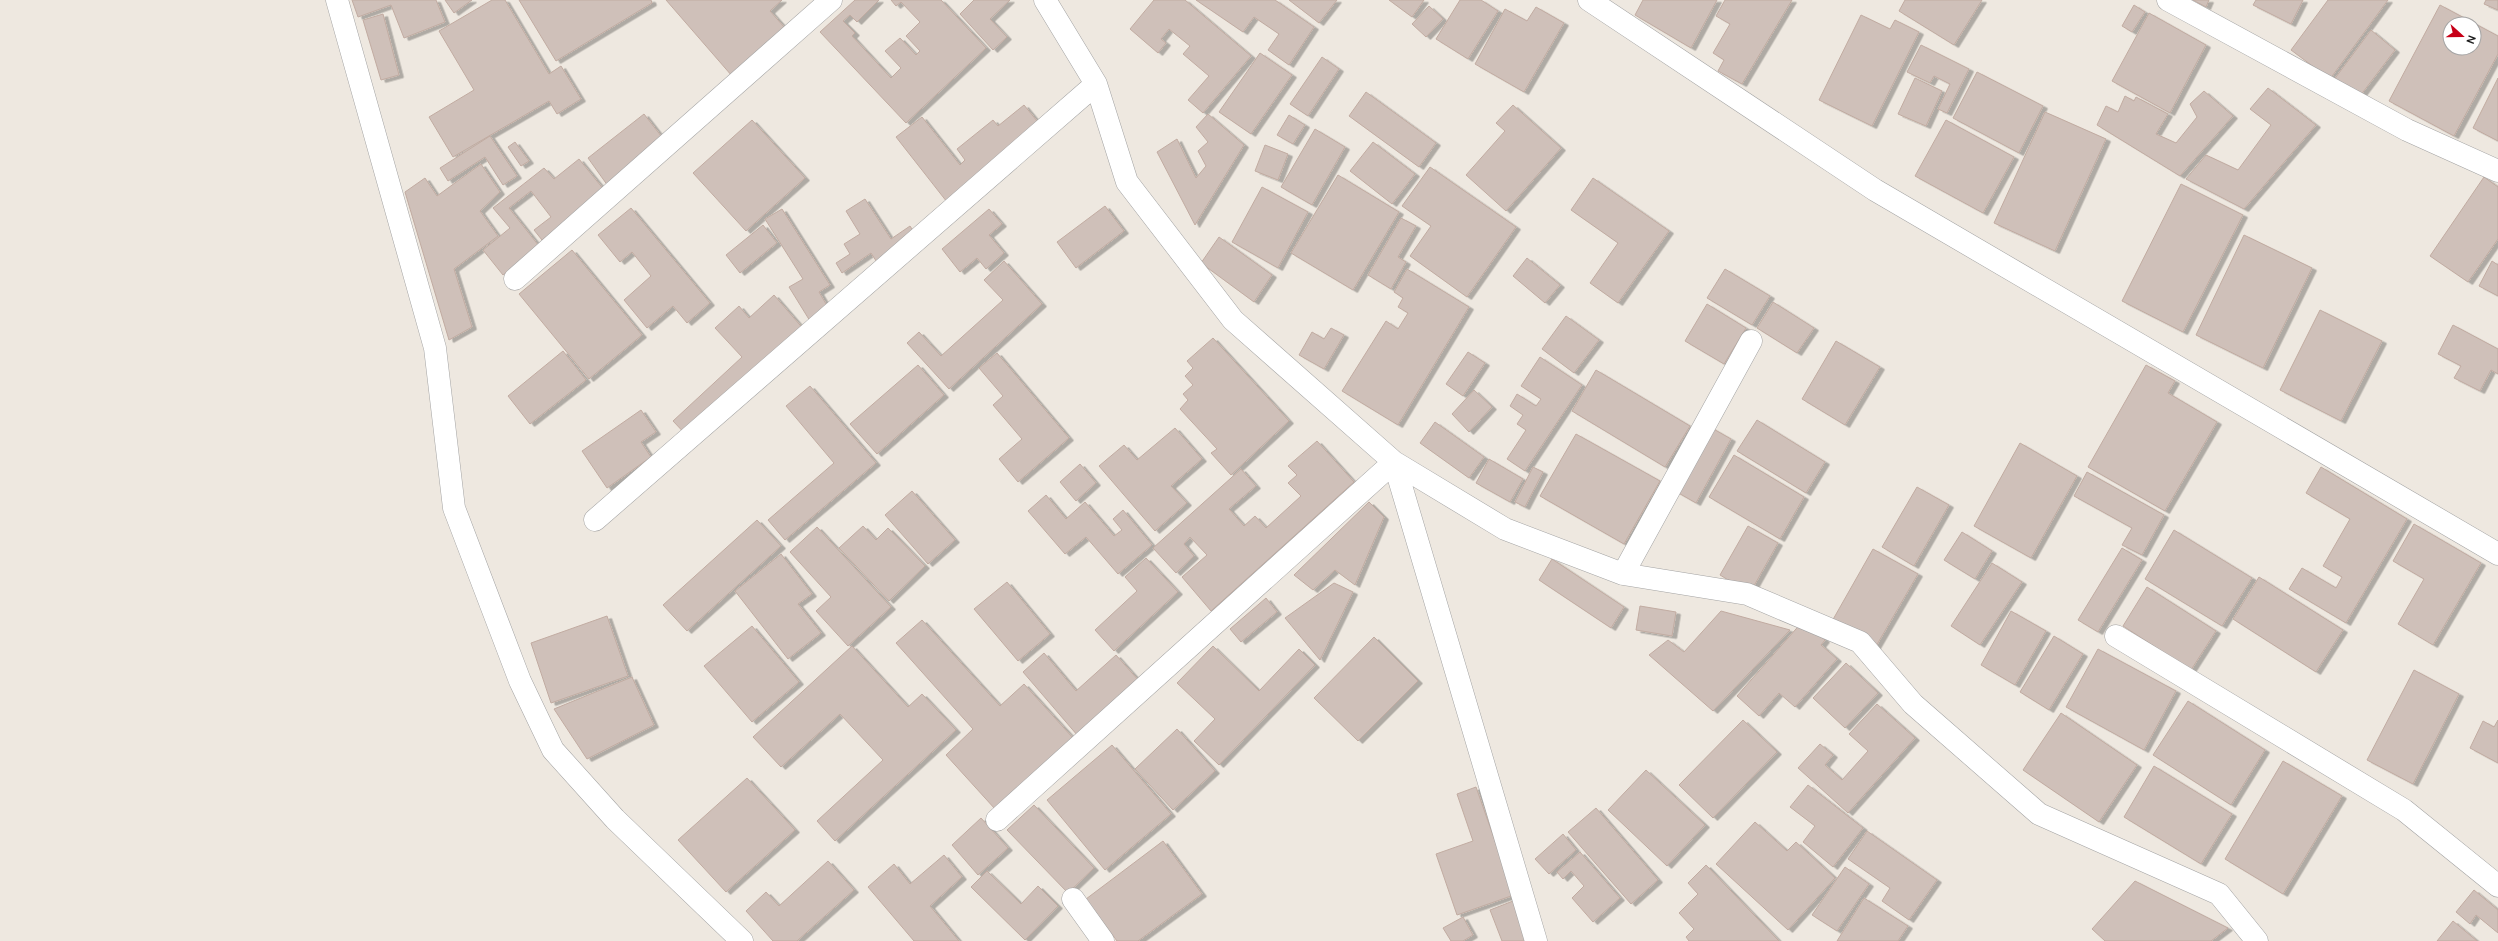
<svg xmlns="http://www.w3.org/2000/svg" width="2498" height="941" font-family="'DM Sans',sans-serif">
<style>
.building{fill:#cfc0b9;stroke:#c1aba1;fill-rule:evenodd;filter:url(#shadow)}
.lines{fill:none;stroke-linecap:round;stroke-linejoin:round}
.minor-casing{stroke:#a3a3a3;stroke-width:23}
.minor{stroke:#fff;stroke-width:22}
</style>
<defs>
<filter id="shadow"><feDropShadow dx="4.5" dy="2.5" stdDeviation="0" flood-color="#0004"/></filter>
</defs>
<rect width="100%" height="100%" fill="#eee8e0"/>
<path class="building" d="M352,0H436L445,22L404,38L391,5L358,17Z
M445,0H472L454,13Z
M492,0H505L549,74L561,66L581,99L557,114L549,101L453,157L429,117L474,90L439,31Z
M519,0H651L652,3L556,61Z
M666,0H782L770,11L785,28L732,76Z
M855,0H879L857,22L850,15L843,21L855,33L852,36L891,78L901,68L885,51L900,38L916,55L920,51L906,36L920,22L901,2L896,6L891,0H941L986,48L906,123L820,32Z
M974,0H1010L990,19L1007,37L993,50L960,14Z
M1154,0H1185L1251,56L1203,113L1188,100L1209,76L1183,54L1190,46L1169,29L1161,39L1166,43L1158,53L1130,29Z
M1196,0H1275L1314,27L1289,65L1268,50L1279,34L1254,17L1243,32Z
M1289,0H1337L1319,23Z
M1389,0H1424L1412,17Z
M1460,0H1481L1498,11L1468,59L1436,39Z
M1643,0H1717L1691,48L1635,15Z
M1725,0H1792L1742,84L1718,71L1724,60L1713,53L1730,24L1716,16Z
M1905,0H1982L1954,45L1899,11Z
M2193,0H2209L2206,7Z
M2256,0H2303L2291,24L2253,5Z
M2328,0H2388L2330,79L2291,50Z
M2486,0H2498V10L2484,4Z
M2134,5L2145,12L2132,32L2122,26Z
M2440,5L2498,36V54L2454,136L2389,101ZM2450,24H2474V48H2450Z
M1429,6L1443,19L1426,37L1412,24Z
M1536,7L1564,23L1524,92L1475,64L1505,9L1527,21Z
M2149,13L2206,45L2170,113L2112,81Z
M383,14L399,75L381,80L363,20Z
M1861,15L1890,29L1895,20L1919,32L1872,126L1819,100Z
M2371,30L2395,50L2357,100L2333,81Z
M1921,45L1969,69L1947,113L1938,109L1950,84L1934,76L1930,83L1907,72Z
M1260,53L1292,75L1251,134L1219,112Z
M1322,57L1339,69L1308,116L1290,104Z
M1977,72L2043,106L2019,153L1953,118Z
M1915,78L1942,91L1926,126L1898,114Z
M2498,78V141L2473,128Z
M2268,88L2316,125L2244,209L2186,179L2206,155L2238,170L2271,125L2250,109Z
M2204,91L2233,116L2180,176L2097,125L2106,106L2118,112L2125,96L2134,101L2136,97L2168,114L2156,134L2176,143L2197,117L2190,104Z
M1366,92L1436,143L1419,167L1349,116Z
M1024,105L1042,127L947,202L896,137L922,117L960,165L965,160L957,149L993,120L998,126Z
M1513,105L1561,148L1506,211L1466,175L1505,131L1496,123Z
M2045,112L2106,139L2055,251L1994,223Z
M644,114L665,141L608,186L588,158Z
M1208,114L1244,145L1195,225L1157,152L1177,139L1196,178L1206,166L1198,151L1208,142L1196,127Z
M1289,115L1305,125L1293,144L1277,135Z
M752,120L805,178L746,231L693,173Z
M1946,120L2014,157L1983,213L1915,176Z
M1315,129L1345,147L1312,205L1281,187Z
M490,136L517,176L503,185L485,157L448,181L440,168Z
M515,142L529,161L521,166L508,147Z
M1373,142L1415,174L1392,204L1350,171Z
M1265,145L1288,154L1278,180L1255,171Z
M579,159L605,191L542,240L534,230L551,217L531,191L509,208L539,246L503,275L483,250L510,228L493,208L544,168L554,179Z
M481,164L500,192L480,211L498,236L454,269L472,327L449,340L405,192L425,178L437,196Z
M1430,167L1516,227L1467,297L1410,256L1431,226L1402,206Z
M1338,175L1399,212L1353,290L1291,253Z
M2484,177L2498,187V239L2468,282L2430,256Z
M1593,178L1669,231L1618,303L1590,283L1618,243L1571,210Z
M2181,184L2243,215L2183,332L2122,301Z
M1262,187L1308,212L1278,268L1232,242Z
M865,199L891,239L910,226L920,241L880,267L871,253L842,273L836,263L850,254L844,244L860,234L846,211Z
M1105,206L1124,231L1076,268L1057,242Z
M631,208L710,303L687,323L673,306L647,328L624,300L651,276L632,252L620,262L598,235Z
M782,209L830,285L819,292L829,309L810,321L789,287L803,279L765,219Z
M989,209L1002,224L989,235L1004,253L986,269L977,258L960,272L942,249Z
M1401,218L1416,226L1398,257L1406,262L1391,289L1368,275Z
M763,225L777,243L740,273L726,255Z
M2244,235L2312,268L2263,368L2196,335Z
M1219,237L1272,275L1254,302L1201,263Z
M572,250L642,335L589,379L519,294Z
M1527,258L1560,285L1545,303L1513,276Z
M1004,261L1042,304L949,389L907,343L919,332L941,356L1003,300L984,280Z
M2492,261L2498,265V296L2479,286Z
M1407,269L1469,307L1398,425L1342,391L1386,321L1398,329L1408,313L1398,307L1403,298L1394,292Z
M1725,269L1770,296L1752,325L1707,298Z
M774,295L806,332L690,439L673,421L742,357L715,328L739,306L749,318Z
M1773,302L1814,328L1797,353L1757,328Z
M1707,304L1746,328L1724,364L1685,341Z
M2320,310L2382,341L2341,421L2280,390Z
M1566,316L1599,340L1574,373L1542,349Z
M2453,325L2498,349V374L2491,370L2480,391L2454,378L2461,366L2438,354Z
M1331,328L1344,335L1324,369L1299,355L1312,332L1324,339Z
M1213,338L1289,421L1231,475L1211,453L1217,449L1180,409L1188,400L1183,394L1193,385L1185,376L1193,368L1187,361Z
M1836,341L1880,367L1845,425L1802,399Z
M563,351L586,380L530,424L508,396Z
M1468,352L1485,363L1463,396L1446,384Z
M997,353L1069,438L1018,482L999,459L1022,439L993,405L1003,396L979,368Z
M1540,357L1582,385L1525,471L1507,459L1526,430L1517,424L1523,415L1510,406L1517,394L1536,406L1541,399L1521,386Z
M918,365L944,395L877,454L850,424Z
M2146,365L2175,381L2168,393L2217,422L2165,511L2088,467Z
M1596,370L1690,426L1665,467L1572,411Z
M810,386L876,463L785,540L768,520L834,463L786,406Z
M1474,390L1492,407L1469,432L1452,414Z
M641,410L656,432L641,442L651,457L607,488L582,451Z
M1757,420L1825,462L1806,493L1737,451Z
M1435,422L1484,457L1469,478L1420,443Z
M1710,427L1731,439L1696,503L1675,491Z
M1175,428L1202,459L1171,486L1187,503L1155,531L1099,466L1124,445L1137,460Z
M1576,434L1660,481L1624,544L1540,496Z
M1317,441L1354,482L1211,611L1182,577L1207,555L1190,537L1184,544L1194,556L1176,573L1153,548L1241,469L1256,486L1229,509L1244,526L1255,516L1266,528L1301,496L1288,483L1297,475L1288,466Z
M2020,443L2077,476L2031,558L1974,526Z
M1734,455L1804,497L1780,539L1709,497Z
M1489,459L1523,479L1510,502L1476,483Z
M1080,464L1096,483L1076,501L1060,482Z
M1533,467L1543,472L1525,507L1515,502Z
M2321,467L2407,519L2346,623L2289,589L2302,568L2336,588L2342,577L2323,566L2350,519L2306,493Z
M2087,472L2164,515L2142,555L2122,545L2132,528L2074,496Z
M1917,487L1949,505L1914,566L1882,547Z
M912,491L955,540L928,564L885,515Z
M1046,495L1066,519L1085,502L1114,536L1122,530L1113,519L1123,510L1152,545L1118,574L1086,537L1065,554L1028,511Z
M1369,502L1384,517L1355,585L1335,570L1313,590L1294,575Z
M757,520L781,546L687,631L663,605Z
M2414,524L2481,563L2433,645L2398,624L2424,579L2393,561Z
M863,526L876,540L888,528L925,566L889,601L839,548Z
M1748,526L1778,543L1750,593L1720,575Z
M817,527L891,607L848,646L816,611L831,597L790,552Z
M2174,530L2252,578L2222,626L2145,579Z
M1962,532L1992,551L1975,579L1944,560Z
M2122,548L2142,560L2098,632L2078,620Z
M1873,549L1918,574L1875,648L1831,623Z
M781,554L812,594L798,604L821,633L788,659L735,591Z
M1146,558L1178,592L1114,651L1095,630L1137,591L1125,577Z
M1552,559L1624,607L1611,628L1539,580Z
M1992,563L2022,582L1980,645L1951,626Z
M2259,577L2343,630L2316,672L2233,619Z
M1007,582L1050,634L1018,661L974,609Z
M1334,583L1353,592L1320,660L1285,618Z
M2147,587L2216,631L2191,670L2123,626Z
M1266,598L1277,612L1241,642L1230,629Z
M1640,606L1676,612L1672,636L1636,630Z
M1721,611L1790,630L1713,711L1649,655L1668,640L1684,652Z
M2011,611L2046,631L2015,685L1981,665Z
M607,616L628,676L551,703L531,643Z
M922,620L1000,706L1024,684L1073,738L995,809L946,755L973,729L896,643Z
M1803,621L1825,640L1821,645L1837,659L1795,707L1779,693L1759,716L1737,696Z
M752,626L799,682L752,722L704,666Z
M2054,636L2083,654L2049,710L2020,692Z
M1374,637L1418,681L1358,741L1314,698Z
M852,646L908,707L922,694L956,730L835,841L817,821L883,760L840,714L781,767L753,737Z
M1213,646L1259,691L1299,649L1315,665L1219,765L1194,741L1215,719L1177,683Z
M2098,649L2176,691L2144,750L2066,707Z
M1044,653L1076,691L1116,655L1140,682L1078,736L1023,672Z
M1846,663L1878,693L1845,728L1813,698Z
M2414,670L2459,694L2413,784L2367,760Z
M632,677L654,725L587,759L554,709Z
M2188,701L2265,750L2231,805L2153,755Z
M1877,704L1915,738L1848,813L1798,768L1820,744L1833,755L1825,765L1842,780L1868,751L1849,734Z
M2061,713L2137,765L2099,822L2023,770Z
M1743,720L1777,752L1713,818L1679,785Z
M2498,720V763L2470,748L2483,721L2494,727Z
M1177,729L1215,771L1173,810L1135,769Z
M1112,745L1171,814L1105,870L1047,800Z
M2283,761L2342,796L2283,894L2225,859Z
M2154,766L2232,814L2201,864L2124,817Z
M1646,770L1705,825L1667,866L1608,810Z
M747,778L795,830L726,892L678,840Z
M1808,785L1863,828L1833,867L1803,842L1815,826L1790,807Z
M1476,787L1514,895L1457,915L1436,854L1473,841L1457,794Z
M1034,805L1094,868L1068,893L1007,830Z
M1596,808L1658,880L1631,904L1568,832Z
M981,818L1008,848L978,875L952,845Z
M1755,822L1787,851L1796,842L1835,878L1788,930L1716,864Z
M1867,831L1937,880L1909,920L1882,901L1890,888L1848,859Z
M1563,834L1576,850L1549,874L1535,859Z
M1163,841L1202,894L1138,941H1117L1086,899Z
M1580,852L1620,898L1593,922L1572,898L1584,886L1571,871L1563,879L1557,872Z
M944,855L962,877L930,906L959,941H914L868,887L894,864L910,884Z
M828,861L854,890L797,941H773L746,911L766,892L779,906Z
M1706,865L1779,941H1689L1686,937L1694,929L1679,913L1698,894L1688,883Z
M1845,867L1869,884L1837,931L1812,915Z
M987,871L1021,904L1038,886L1058,906L1025,940L971,887Z
M2135,881L2228,928L2211,941H2105L2092,929Z
M2474,890L2498,910V933L2476,915L2470,924L2456,912Z
M1864,898L1908,926L1898,941H1837Z
M1513,901L1528,941H1502L1490,910Z
M1463,917L1473,935L1463,941H1451L1443,928Z
M2453,921L2477,941H2437Z"/>
<g class="lines">
<g class="minor-casing">
<path id="minor" d="M337,0L435,348L454,508L520,681L553,750L615,819L742,941
M1045,0L1096,84L1127,182L1233,320L1394,462L1505,529L1623,574L1747,594L1860,642L1913,704L2039,814L2219,894L2257,941
M1589,0L1875,190L2498,554
M2168,0L2407,130L2498,171
M515,279L831,0
M1394,462L1536,941
M595,520L1096,84
M1623,574L1751,341
M2116,636L2404,810L2498,886
M997,820L1394,462
M1073,899L1103,941"/>
</g>
<use href="#minor" class="minor"/>
</g>
<g transform="translate(2462 36) rotate(111)"><circle r="19" fill="#ffffff" stroke="#a4a4a4"/>
<path d="M0-3L7 15L0 10L-7 15Z" fill="#c70018"/>
<text y="-6" font-size="11" font-weight="bold" text-anchor="middle" fill="#1c1c1c">N</text>
</g>
</svg>
